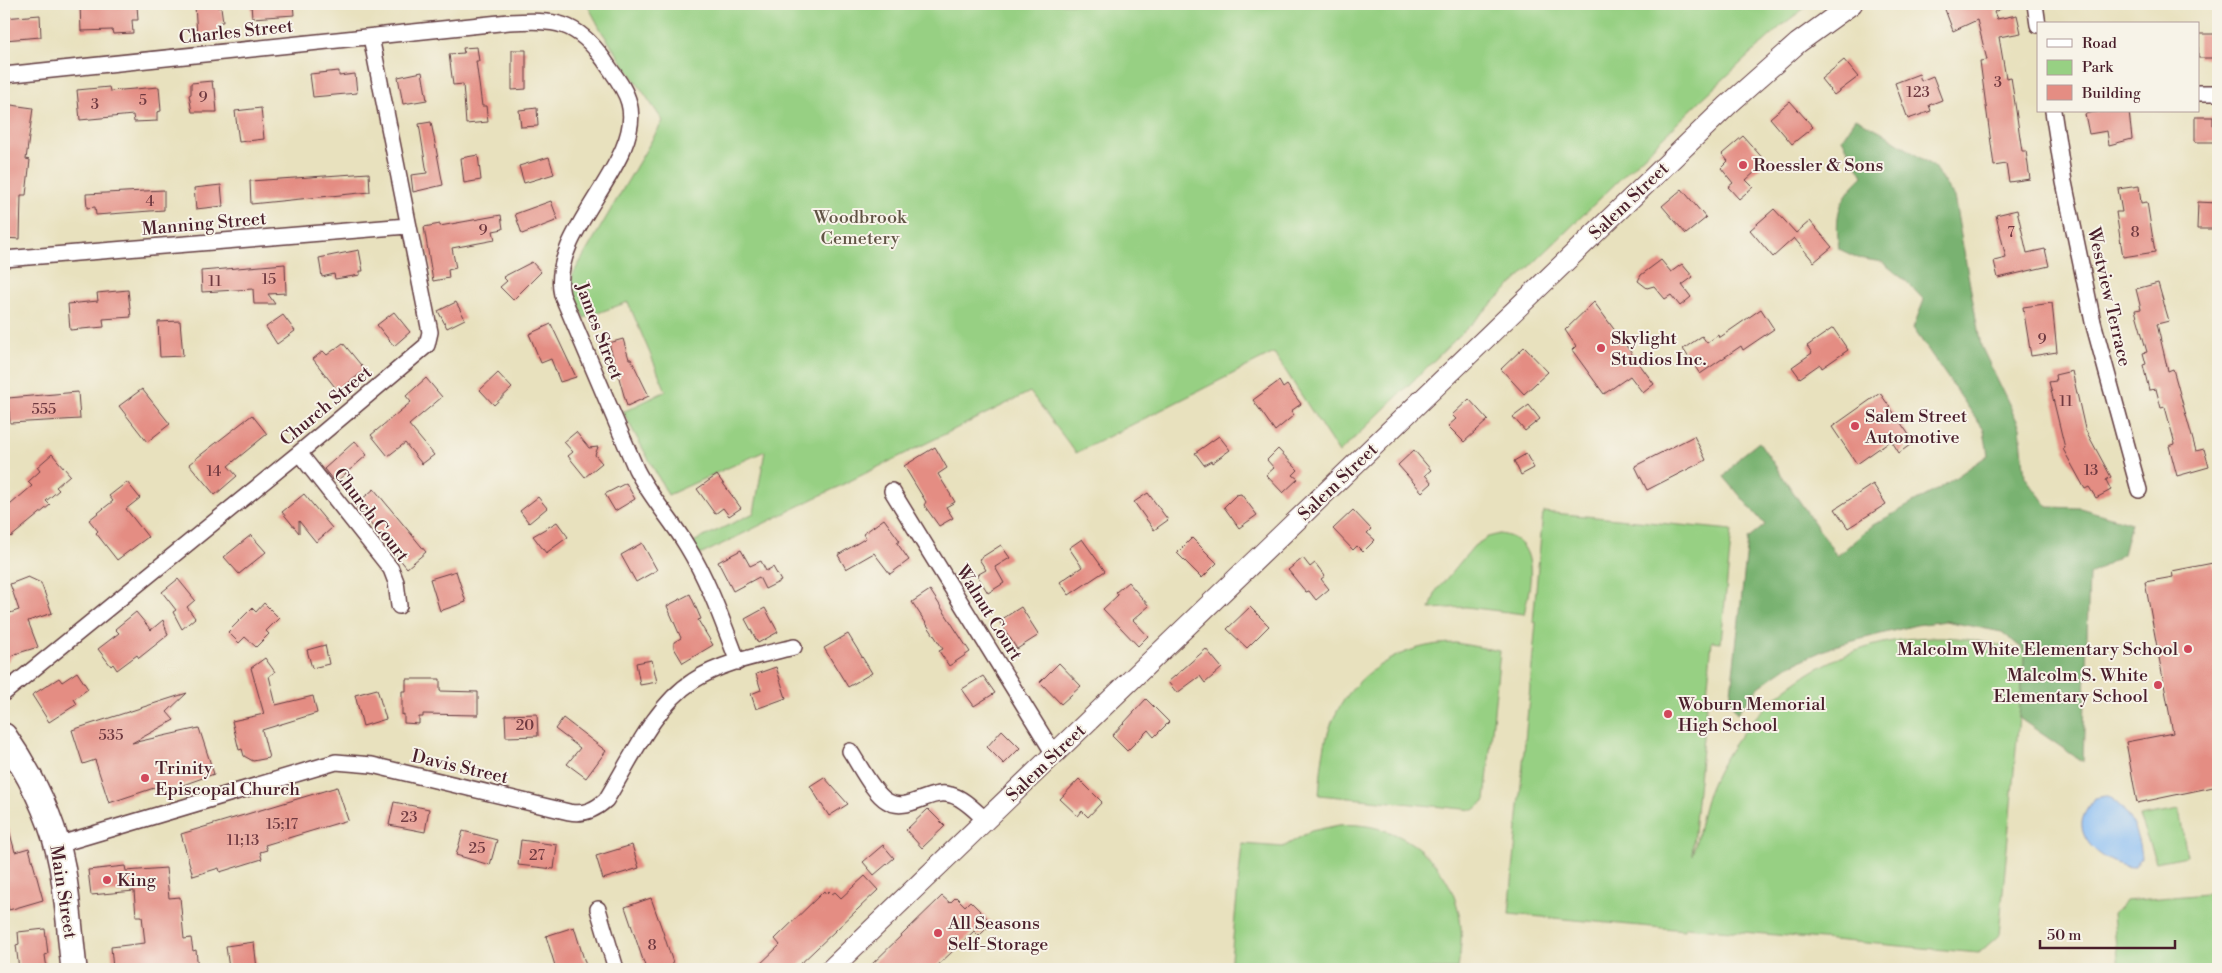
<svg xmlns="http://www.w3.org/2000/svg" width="2222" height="973" font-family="'Libre Bodoni',serif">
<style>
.green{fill:#97d083;stroke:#707857}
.forest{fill:#79b271;stroke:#62684e}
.water{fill:#85bcf5;stroke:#686e90}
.building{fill:#e48d83}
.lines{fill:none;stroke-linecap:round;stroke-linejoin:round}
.minor-casing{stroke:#623c41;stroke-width:18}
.tertiary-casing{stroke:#623c41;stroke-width:22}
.primary-casing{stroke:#623c41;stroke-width:28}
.minor{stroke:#fff;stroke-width:15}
.tertiary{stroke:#fff;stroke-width:20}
.primary{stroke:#fff;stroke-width:25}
.poi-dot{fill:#d1495b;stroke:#f7f3e8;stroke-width:2}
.labels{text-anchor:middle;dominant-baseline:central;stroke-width:4;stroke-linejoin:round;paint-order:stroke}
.number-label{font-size:15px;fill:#703a41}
.street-label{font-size:18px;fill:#4a1f2b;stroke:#f7f3e8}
.poi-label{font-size:18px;fill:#4a1f2b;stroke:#f7f3e8;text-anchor:start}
.park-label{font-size:18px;fill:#615445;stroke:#f7f3e8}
</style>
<rect width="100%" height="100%" fill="#f7f3e8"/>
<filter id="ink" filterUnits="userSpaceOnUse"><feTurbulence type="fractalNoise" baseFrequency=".02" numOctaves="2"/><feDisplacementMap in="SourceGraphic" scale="10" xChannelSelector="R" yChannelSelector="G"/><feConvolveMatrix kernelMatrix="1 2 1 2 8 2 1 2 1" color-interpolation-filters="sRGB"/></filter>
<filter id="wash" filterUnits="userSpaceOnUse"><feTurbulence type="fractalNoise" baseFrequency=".0096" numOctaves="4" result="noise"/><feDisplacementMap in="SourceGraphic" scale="20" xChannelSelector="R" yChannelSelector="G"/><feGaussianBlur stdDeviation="1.12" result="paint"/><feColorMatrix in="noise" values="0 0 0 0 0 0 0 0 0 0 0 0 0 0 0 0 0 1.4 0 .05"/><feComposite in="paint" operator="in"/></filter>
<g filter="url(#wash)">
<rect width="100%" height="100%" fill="#e8e1be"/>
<path class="green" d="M587,4H1810L1781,26L1702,99L1339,453L1274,353L1076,453L1030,392L700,555L693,542L754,513L765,451L668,495L623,412L666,391L628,302L584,318L571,284L573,274L663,121L602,32Z
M1543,512L1732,530L1721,642L1712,641L1692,855C1700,830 1702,804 1714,779C1756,691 1845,635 1943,637C1971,638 1998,645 2025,651L1999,935L1979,953L1686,927L1685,930L1509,914L1536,622H1533Z
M1500,534C1541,540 1531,584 1524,614L1466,607L1430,609L1436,591L1474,546L1488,537Z
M1456,643L1500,651L1485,801L1474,810L1319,795C1321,773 1322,749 1330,727C1350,674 1401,643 1456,643Z
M2179,810L2187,856L2156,862L2139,817Z
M1339,825C1399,820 1451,861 1460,919C1463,936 1460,953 1458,969H1230L1242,844L1283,847L1311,831Z
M2218,893V969H2118L2113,914L2125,901Z"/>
<path class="forest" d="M1856,118L1882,132L1934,167L1954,197L1981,346L2020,427L2025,477L2048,507L2080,508L2131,523L2123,554L2089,575L2083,762L2019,718L2025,651L2002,632L1945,621L1916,625L1834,646L1788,666L1759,687L1737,713L1730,701L1748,539L1765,525L1724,477L1740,457L1759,442L1837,556L1873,525L1940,488L1988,455L1984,430L1913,328L1924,300L1907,282L1882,262L1858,258L1839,249C1835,214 1837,201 1863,176L1842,139Z"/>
<path class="water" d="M2106,796C2128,806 2139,834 2141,858L2135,867C2115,868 2083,848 2082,826C2081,816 2089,806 2095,798Z"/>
<g id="blocks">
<path class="building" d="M80,4L137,5L138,20H132L133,33L113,34L112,30L81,31Z
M203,4H217V7H221L223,22H219L220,32L197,34L195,6Z
M251,4H293L294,15L252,18Z
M1943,4H2011L1994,12L1997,19L2017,15L2021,33L1999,37L2006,78L2011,77L2022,151H2026L2030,179L2009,182L2006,164L1994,166L1980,61L1987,60L1977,20L1953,31Z
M40,15L41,37L4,40V18Z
M2198,34H2218V58H2198Z
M477,47L479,61H476L482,106H486L488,122L466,124L463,84L453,85L449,54L464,53L463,48Z
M512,50H526V89L512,90Z
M1844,60L1858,77L1834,95L1821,79Z
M339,71V76L355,74L357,93L313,97L310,74Z
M422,72L427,100L403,104L398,77Z
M1919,74L1921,81L1933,76L1942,100L1929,105L1931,111L1908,119L1895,83Z
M212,81L213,89H215L217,112H192L189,95L191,94V83Z
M109,87L110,91L159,87L161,111L157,112V121L134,122L133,115L80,120L77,90Z
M1790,101L1813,127L1792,144L1770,118Z
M4,104L33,108L26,159L30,160L26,195H21L20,239L4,238Z
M261,108L264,139L239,142L235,111Z
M537,108L538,126L521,127L519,110Z
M2100,111H2129L2132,139L2109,145L2107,131L2089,134L2085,114Z
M2195,117H2213V125H2216V142H2195Z
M431,122L443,185L413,192L411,175L427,173L419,124Z
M1743,136L1766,162L1746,180L1753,187L1739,199L1728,187L1733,183L1721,168L1728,161L1722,154Z
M478,155L481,180L464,183L461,158Z
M549,157L554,174L524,183L519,166Z
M369,173L370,192L251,204L250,181Z
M221,185L223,206L196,209L194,188Z
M2139,186L2141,203L2147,202L2155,252L2123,257L2116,212H2122L2118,189Z
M1682,189L1706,218L1686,234L1662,206Z
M164,190V210L96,215L95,207L87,208L86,194Z
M551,201L558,220L522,234L515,214Z
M2198,202L2218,203V229H2197Z
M1774,209L1796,233L1810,221L1832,247L1814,262L1794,238L1773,257L1750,230Z
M2017,210L2027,253L2045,249L2049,266L1998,278L1994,261L2006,258L1996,215Z
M501,215L503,229L493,231L495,240L452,248L456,268L448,270L449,278L433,281L424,227L440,224V226Z
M359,250L363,271H360V275L335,279L334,274L322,277L319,258Z
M1661,260L1671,272L1682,264L1693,277L1682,285L1691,297L1680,306L1671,295L1665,299L1654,286L1647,288L1638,281L1641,275Z
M532,262L541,272L513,300L500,287L507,281L503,277Z
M285,264L286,293L268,294L275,304H254L253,289L202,292L201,271Z
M2158,283L2169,321L2157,324L2168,371L2173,369L2196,451L2204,449L2209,467L2177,476L2169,446L2175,444L2165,407L2161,408L2156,389L2149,390L2143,365L2146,364L2143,353L2147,352L2135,310L2141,309L2136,289Z
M128,290L131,317L103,319L104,327L70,330L68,304L98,301L97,293Z
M456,302L465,319L447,328L438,311Z
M1594,302L1654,384L1643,393L1630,376L1604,394L1572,350L1576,346L1565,330Z
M2052,303L2057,352L2031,356L2023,307Z
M1761,309L1774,329L1743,350L1741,346L1700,374L1683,349L1702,336L1707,343L1718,335L1719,338Z
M394,312L410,332L394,346L377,325Z
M283,315L295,331L277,344L266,327Z
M180,321L183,356L160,357L158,322Z
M551,324L576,377L560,382L551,359L541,363L529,334Z
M1833,328L1848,350L1822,368L1820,364L1800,378L1792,367L1812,353L1807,346Z
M623,339L629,359H631L649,396L627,406L609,343Z
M343,343L365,370L338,391L313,359L323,351L327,355Z
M1524,347L1548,372L1524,394L1501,369Z
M2072,371L2085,429L2111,477L2106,480L2111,490L2096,498L2089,487L2085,489L2063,449L2065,448L2049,382L2056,381L2055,375Z
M498,373L512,388L494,405L480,390Z
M426,378L442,397L409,425L434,455L422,464L405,443L388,456L371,435L411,402L406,396Z
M1279,381L1283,388L1287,385L1301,404L1291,411L1294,415L1275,431L1253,400Z
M142,389L170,424L147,442L119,406Z
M78,392L80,419L10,423L8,398Z
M1880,393L1914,442L1899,453L1891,440L1857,464L1832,427Z
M1469,399L1488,420L1464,442L1448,426L1456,419L1452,415Z
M1529,405L1540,419L1525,431L1513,417Z
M252,415L267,434L228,466L237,476L215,495L189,464Z
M576,432L589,448L598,447L595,455L602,463L585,477L568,456L573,452L564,442Z
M1219,436L1230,450L1212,463L1211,461L1204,465L1195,453Z
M1694,436L1706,460L1647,490L1635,466Z
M355,441L367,455L337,481L334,479L333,480L324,469Z
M935,447L947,468L938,474L955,502L946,507L953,518L939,526L924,505L926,502L904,466Z
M1278,449L1298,470L1293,475L1298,479L1283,493L1266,475L1274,468L1267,460Z
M1414,450L1431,470L1425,475L1432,483L1422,492L1398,465Z
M52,454L70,475L56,487L59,490L46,501L50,505L11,537L4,529V510L32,486L28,482L40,471L37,467Z
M1526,454L1534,468L1521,475L1514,461Z
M717,475L741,508L729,516L723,508L715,514L697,489Z
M127,482L140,498L126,509L148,537L117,560L96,533L98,531L89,520L113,501L109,496Z
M626,483L635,499L615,511L605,494Z
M1873,484L1886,504L1848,528L1835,509Z
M374,489L426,552L407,568L355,505Z
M1148,493L1168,520L1154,530L1134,502Z
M304,494L332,528L316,542L299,521V533L282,512Z
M1241,494L1257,515L1239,528L1224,507L1236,495Z
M538,497L547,508L529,523L520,511Z
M1353,510L1371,529L1367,533L1375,540L1363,552L1357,546L1353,550L1333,529Z
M884,519L900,541L897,543L909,560L890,574L874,553L846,569L838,555L866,538L863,534Z
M557,522L568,537L546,553L533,536Z
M251,535L266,552L239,574L224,557Z
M1192,538L1217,563L1202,578L1177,553Z
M1082,539L1105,571L1069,595L1060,582L1082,567L1069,548Z
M642,543L657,570L636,582L621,555Z
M1001,545L1010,558L995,567L1004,583L988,593L977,575L986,570L979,559Z
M741,550L750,566L761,561L766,571L773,567L781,581L765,589L759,577L733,591L718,562Z
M1303,558L1310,567L1315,563L1325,576L1321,579L1329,589L1316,600L1309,591L1306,592L1288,570Z
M2213,563L2215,570H2218V786L2137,803L2126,742L2173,733L2145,582L2173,577L2172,571Z
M456,571L466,602L440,611L430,579Z
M28,577L41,583L52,613L28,621L38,647L15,654L4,664V615L19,610L10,584Z
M178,579L195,600L187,607L195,618L182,629L173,612L176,610L162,592Z
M1128,582L1149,606L1133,620L1148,636L1138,646L1103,609L1118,595L1116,592Z
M930,590L970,652L949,666L939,651L943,649L912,602Z
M690,594L701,619L698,620L713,645L683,663L674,648V642L681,638L667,606Z
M264,603L279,618L266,631L269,634L256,647L245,637L239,643L228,632L252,608L256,612Z
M1021,607L1039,635L1017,649L999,621Z
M1250,607L1269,626L1247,648L1227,629Z
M765,608L778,632L758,643L745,619Z
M136,612L151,630L163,620L168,635L139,658L137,655L117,670L113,664L111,666L98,649L119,633L115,629Z
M848,634L872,673L848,687L824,648Z
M325,645L329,664L312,668L307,650Z
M1206,649L1222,668L1205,683L1200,676L1177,693L1168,682Z
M265,658L275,672L269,676L276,705L313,696L317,713L262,730L269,758L253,761L244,756L242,749L239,750L232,721L264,714L251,668Z
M652,660L657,682L640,685L636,663Z
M1059,663L1081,686L1061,704L1040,682Z
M776,667L786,698L756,709L751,694L761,690L756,674Z
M77,672L88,689L74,699L77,704L49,722L32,695L59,678L62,682Z
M983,676L995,693L974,706L962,689Z
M406,679H440V691L478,692V715L423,714V717H419V724L404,723V714L402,715V691H406Z
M377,689L386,719L363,726L355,695Z
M187,693L167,712L174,720L132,743L199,728L214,774L180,786L167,788L160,786L109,803L95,760L83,764L72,730Z
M1146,699L1169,722L1154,737L1148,730L1127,751L1112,736Z
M537,714L538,736L506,737L505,715Z
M563,718L606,751L586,778L567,764L580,748L555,729Z
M1002,730L1020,748L1004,764L987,747Z
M824,777L848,804L829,816L810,786Z
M1079,779L1102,802L1088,817L1082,811L1078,816L1060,799Z
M337,787L348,820L265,845L267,850L260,852L262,859L220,872L219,868L193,876L181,834Z
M394,802L429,809L425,832L389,825Z
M928,809L945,826L922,848L906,830Z
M8,826L15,852L29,848L43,900L9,910L4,892V827Z
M463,831L497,840L490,865L456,855Z
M521,840L557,845L554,869L518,865Z
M632,845L639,868L603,879L596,856Z
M883,845L894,858L874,875L863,862Z
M125,866L126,871L166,868L169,898L180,897L184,939L191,938L193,951L196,950L198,969H113L111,947L145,943L142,916H136L134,891L91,895L88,870Z
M865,876L878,890L795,969H755L780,945L775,939L824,891L826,894L829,891L832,894L835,892L841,898Z
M942,896L950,903L956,897L965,906L970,901L992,923L979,936L974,931L934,969H867Z
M651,898L663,932L675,969H646L625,907Z
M574,927L587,969H556L546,936Z
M45,929L48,954L45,955L47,969H19L16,945L19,944L18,932Z
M254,942L257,969H229L226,946Z"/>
</g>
</g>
<g filter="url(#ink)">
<use href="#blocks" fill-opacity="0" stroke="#623c41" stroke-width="1"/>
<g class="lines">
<g class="minor-casing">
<path id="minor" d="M2035,4L2038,25
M4,75L509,22C555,20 576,20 604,60C613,74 625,87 629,103C645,161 547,233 562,295L636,469C650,497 671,519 687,546C709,582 723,623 738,662
M2198,93H2218
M2053,111L2064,182L2093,322L2139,490
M4,259L407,226
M299,453L391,569L396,582L399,606
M892,491L1054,754
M4,693L299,453L427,345L430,332L371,37
M850,751C859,764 873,793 887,801C907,814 930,788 951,795C964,798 976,812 986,820
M57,845L336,762L372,765L569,812C584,815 595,810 606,800C630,761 655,705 693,681C722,662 761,655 794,647
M598,909L616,969"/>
</g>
<g class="tertiary-casing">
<path id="tertiary" d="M831,969L1728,105L1798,43L1852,4"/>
</g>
<g class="primary-casing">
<path id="primary" d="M4,736C31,775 53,819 62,866C68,900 70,935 74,969"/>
</g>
<use href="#minor" class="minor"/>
<use href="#tertiary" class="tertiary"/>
<use href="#primary" class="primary"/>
</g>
</g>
<g class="poi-dot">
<circle cx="1743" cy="165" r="5"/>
<circle cx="1601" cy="348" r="5"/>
<circle cx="1855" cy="426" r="5"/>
<circle cx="2188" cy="649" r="5"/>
<circle cx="2158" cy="685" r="5"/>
<circle cx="1668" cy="714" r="5"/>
<circle cx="145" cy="778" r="5"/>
<circle cx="107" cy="880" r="5"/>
<circle cx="938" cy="933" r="5"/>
</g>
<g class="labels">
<g class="number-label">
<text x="1998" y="82">3</text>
<text x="1918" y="92">123</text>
<text x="203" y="97">9</text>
<text x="143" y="100">5</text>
<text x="95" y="104">3</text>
<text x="150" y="201">4</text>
<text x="483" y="230">9</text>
<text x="2011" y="232">7</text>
<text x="2135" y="232">8</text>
<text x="269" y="279">15</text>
<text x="215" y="281">11</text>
<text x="2042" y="339">9</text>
<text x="2066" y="401">11</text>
<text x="44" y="409">555</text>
<text x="2091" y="470">13</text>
<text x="214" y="471">14</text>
<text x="525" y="725">20</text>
<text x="111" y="735">535</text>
<text x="409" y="817">23</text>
<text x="282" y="824">15;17</text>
<text x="243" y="840">11;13</text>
<text x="477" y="848">25</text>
<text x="537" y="855">27</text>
<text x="652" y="945">8</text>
</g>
<g class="street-label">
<text transform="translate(236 32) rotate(-6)">Charles Street</text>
<text transform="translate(1629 201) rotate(-44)">Salem Street</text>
<text transform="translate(204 224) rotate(-5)">Manning Street</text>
<text transform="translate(2109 297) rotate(77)">Westview Terrace</text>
<text transform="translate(599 331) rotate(69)">James Street</text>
<text transform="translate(326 406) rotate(-40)">Church Street</text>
<text transform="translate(1338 482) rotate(-44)">Salem Street</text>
<text transform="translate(371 515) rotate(53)">Church Court</text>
<text transform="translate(989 613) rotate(58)">Walnut Court</text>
<text transform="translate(1046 763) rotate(-44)">Salem Street</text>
<text transform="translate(460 767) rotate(13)">Davis Street</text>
<text transform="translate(63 892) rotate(81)">Main Street</text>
</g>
<g class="poi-label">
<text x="1753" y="165">Roessler &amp; Sons</text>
<text x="1611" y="338">Skylight<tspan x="1611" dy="21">Studios Inc.</tspan></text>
<text x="1865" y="416">Salem Street<tspan x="1865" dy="21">Automotive</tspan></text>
<text x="2178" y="649" text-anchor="end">Malcolm White Elementary School</text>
<text x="2148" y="675" text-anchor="end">Malcolm S. White<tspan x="2148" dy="21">Elementary School</tspan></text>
<text x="1678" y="704">Woburn Memorial<tspan x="1678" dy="21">High School</tspan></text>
<text x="155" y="768">Trinity<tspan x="155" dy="21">Episcopal Church</tspan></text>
<text x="117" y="880">King</text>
<text x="948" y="923">All Seasons<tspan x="948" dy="21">Self-Storage</tspan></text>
</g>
<g class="park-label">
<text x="860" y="217">Woodbrook<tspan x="860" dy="21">Cemetery</tspan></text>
</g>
</g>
<rect width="2222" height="973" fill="none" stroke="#f7f3e8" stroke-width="20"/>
<rect x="2037" y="22" width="162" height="90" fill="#f7f3e8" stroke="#b29e9c"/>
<rect x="2047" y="39" width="25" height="8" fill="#ffffff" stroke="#b29e9c"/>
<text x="2082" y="48" font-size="15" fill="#4a1f2b">Road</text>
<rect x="2047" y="60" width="25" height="15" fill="#97d083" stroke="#b29e9c"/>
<text x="2082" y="72" font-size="15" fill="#4a1f2b">Park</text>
<rect x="2047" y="85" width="25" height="15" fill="#e48d83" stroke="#b29e9c"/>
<text x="2082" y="98" font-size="15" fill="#4a1f2b">Building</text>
<path d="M2040 940v8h135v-8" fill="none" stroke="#4a1f2b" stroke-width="2.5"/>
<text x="2047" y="940" font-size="15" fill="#4a1f2b" stroke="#f7f3e8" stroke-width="4" paint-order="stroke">50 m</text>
</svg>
